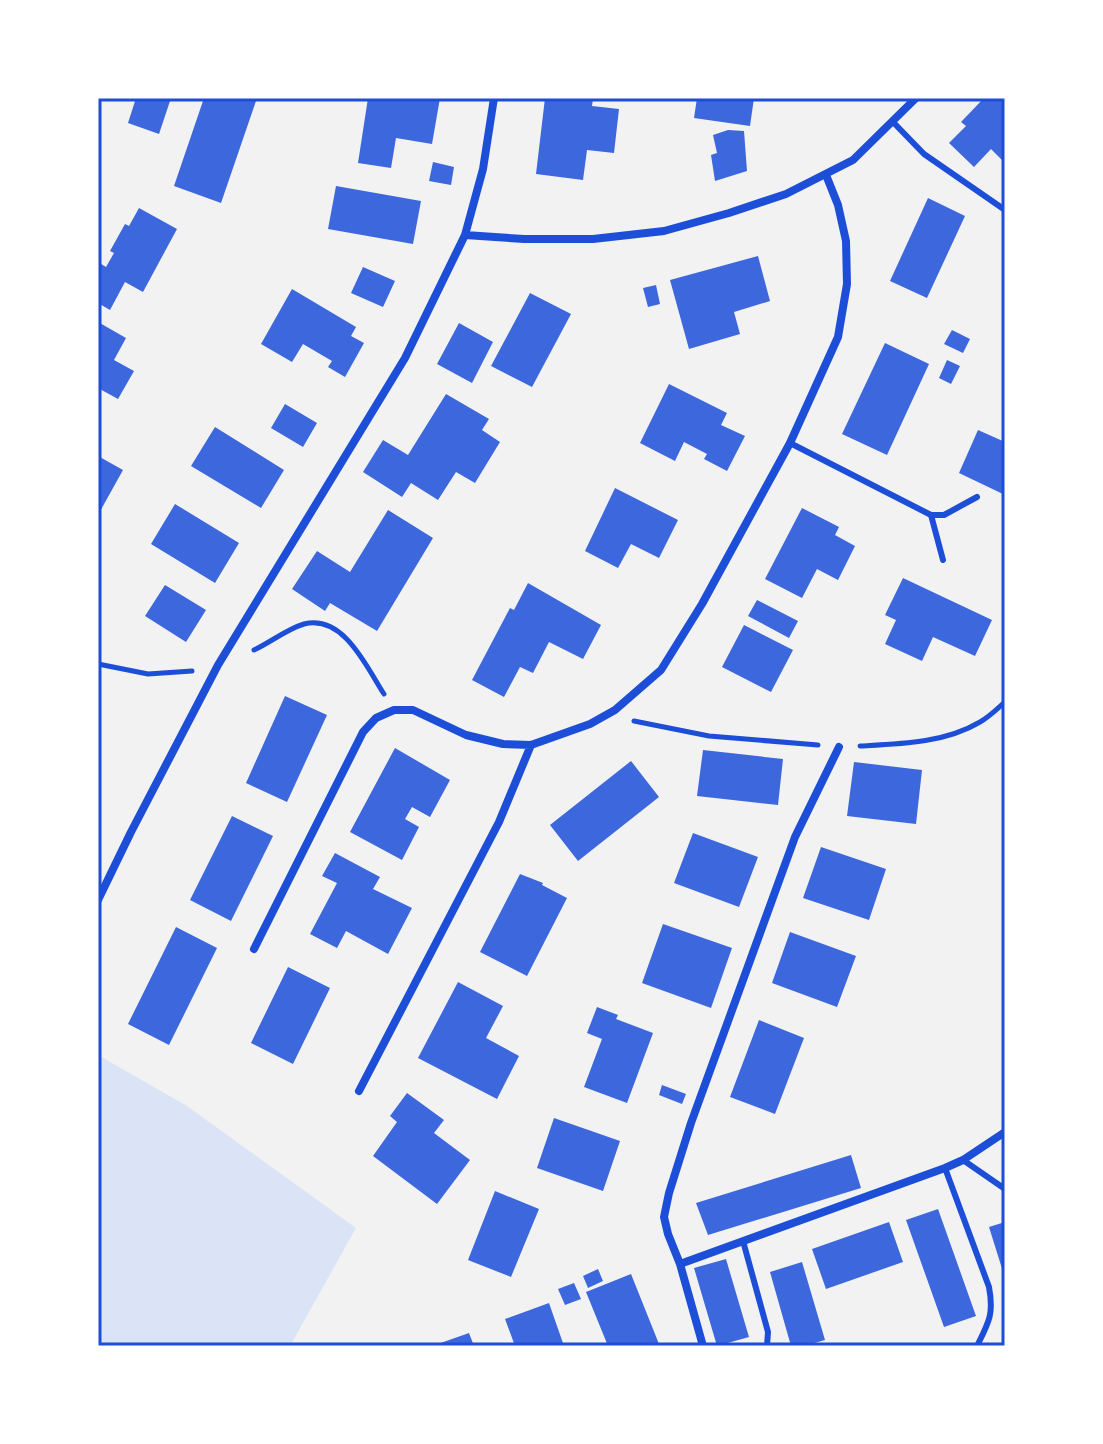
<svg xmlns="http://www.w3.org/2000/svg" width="1103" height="1444" font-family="'Public Sans',sans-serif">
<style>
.green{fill:#dbe4f7}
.building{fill:#3d67dc}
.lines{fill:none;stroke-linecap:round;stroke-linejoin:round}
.path{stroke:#1d4ed8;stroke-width:5}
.service{stroke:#1d4ed8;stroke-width:6}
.minor{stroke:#1d4ed8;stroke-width:8}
.neatline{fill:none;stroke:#1d4ed8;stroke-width:3}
</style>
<rect width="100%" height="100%" fill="#f2f2f2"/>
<path class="green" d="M98,1055L187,1106L356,1228L290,1346H98Z"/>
<path class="building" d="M136,98H171L159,134L128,123Z
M204,98H257L221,203L174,186Z
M368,98H440L432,144L396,138L391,168L358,163Z
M545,98L593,99L592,106L619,109L614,153L587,150L583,180L536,174Z
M697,98H754L750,126L694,118Z
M984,98H1005V163L991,149L974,167L949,143L966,126L961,122Z
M728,130L744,131L747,171L715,181L711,155L717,153L713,135Z
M433,162L454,167L451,185L429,181Z
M336,186L421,201L413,244L328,229Z
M928,198L965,216L927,298L890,281Z
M139,208L177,229L143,292L125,282L110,310L98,303V262L106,267L114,253L110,251L125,224L129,226Z
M758,256L770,301L734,312L740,334L689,349L670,280Z
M363,267L395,281L383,307L351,293Z
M656,285L660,304L648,307L643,288Z
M292,289L356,327L351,336L364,343L345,377L328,367L332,361L303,344L292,362L261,344Z
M530,293L571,314L532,387L491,366Z
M98,322L126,338L114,360L134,371L118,399L98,388Z
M459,323L493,342L472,383L437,364Z
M952,330L970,339L963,353L944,344Z
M885,343L929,364L887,455L842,434Z
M947,360L960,366L951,384L939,378Z
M669,384L727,413L721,425L745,436L727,471L704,459L707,454L684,442L675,461L640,443Z
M446,394L489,419L482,430L500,442L475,483L456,472L438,500L411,483L402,497L363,472L383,440L408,455Z
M285,404L317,423L303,447L271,428Z
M215,427L284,470L261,508L191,466Z
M978,430L1005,442V495L959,473Z
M98,456L123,470L98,515Z
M615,488L678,520L659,558L631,544L618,568L585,551Z
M175,504L239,543L215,583L151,544Z
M802,508L839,527L835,535L855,546L838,580L817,569L802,598L765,579Z
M388,510L433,538L377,631L330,603L325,611L292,589L317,551L350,572Z
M903,578L992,620L975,656L933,637L922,661L885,644L896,620L885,615Z
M528,583L601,625L583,659L549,642L533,673L520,667L504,697L472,680L510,608L514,610Z
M165,585L206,610L186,642L145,616Z
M757,600L798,621L789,638L748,616Z
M744,625L793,650L771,692L722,667Z
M285,696L327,715L287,802L246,783Z
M395,748L450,780L430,817L412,807L405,819L419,827L402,860L350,832Z
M703,750L783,759L778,805L697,796Z
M631,761L659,797L578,861L550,825Z
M854,762L922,770L916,824L847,816Z
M232,816L273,836L231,921L190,900Z
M693,833L758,857L739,907L674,883Z
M821,847L886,869L869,920L803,898Z
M335,853L380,877L373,889L412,908L388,954L346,931L337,948L310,934L337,883L322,876Z
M520,874L543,883L542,885L567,898L527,976L480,952Z
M663,924L732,948L711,1008L642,983Z
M176,927L217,948L169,1045L128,1024Z
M790,932L856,956L837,1007L772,983Z
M288,967L330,988L293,1064L251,1043Z
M458,982L503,1006L486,1038L519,1056L497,1099L418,1058Z
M597,1007L618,1015L616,1019L653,1033L627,1103L584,1087L602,1039L587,1033Z
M759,1020L804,1038L775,1114L730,1097Z
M662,1085L686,1094L682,1104L659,1095Z
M407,1093L444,1120L434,1133L470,1160L437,1204L373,1156L397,1122L390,1116Z
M554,1118L620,1141L603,1191L537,1168Z
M851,1155L861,1188L708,1235L696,1203Z
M495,1191L539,1209L511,1277L468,1260Z
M938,1209L976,1316L944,1327L906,1220Z
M889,1222L903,1262L826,1289L812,1249Z
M1005,1222V1275H1004L989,1227Z
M726,1259L749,1337L717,1346L694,1268Z
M802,1262L825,1340L804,1346H791L770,1272Z
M598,1269L603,1281L588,1288L583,1276Z
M631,1274L659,1344L608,1346L586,1292Z
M574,1283L581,1299L565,1305L558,1289Z
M549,1303L564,1346H515L505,1319Z
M469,1333L474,1346H432Z"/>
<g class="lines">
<path class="path" d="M254,650C271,642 287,629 304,624C344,614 367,668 384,694
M98,664L148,674L192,671
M634,721L709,736L818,745
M860,746C900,744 945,743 980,722C989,717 997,709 1005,702"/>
<path class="service" d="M893,122L924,154L1005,210
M790,443L931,515H944L977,497
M931,515L943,560
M963,1160L1005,1189
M945,1168L989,1287C994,1314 989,1322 977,1346
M743,1241L768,1332L767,1346"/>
<path class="minor" d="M465,235L524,239H593L664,231L729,213L786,194L853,160L916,98
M98,900L131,832L218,665L405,358L465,235L483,169L494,98
M254,949L363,732L376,718L394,710H413L466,735L503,744L531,745L590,724L615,710L661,670L702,604L790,443L838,337L847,284L846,241L838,205L826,175
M359,1091L499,822L531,745
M680,1264L668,1234L664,1217L669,1193L691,1123L795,837L839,747
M703,1346L680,1264L945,1168L963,1160L1005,1132"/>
</g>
<rect width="1103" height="1444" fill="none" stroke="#ffffff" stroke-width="200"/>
<rect x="100" y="100" width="903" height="1244" class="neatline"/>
</svg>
